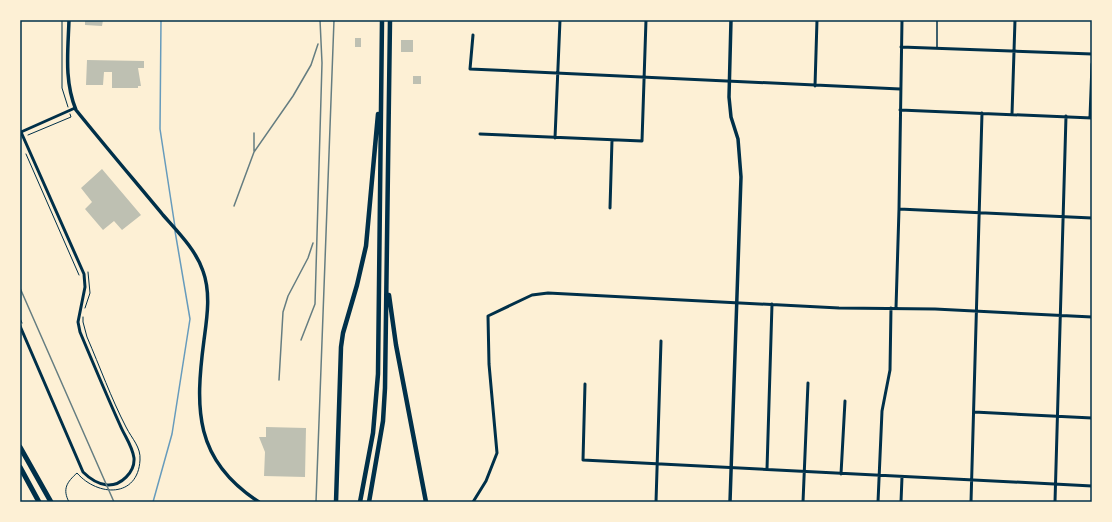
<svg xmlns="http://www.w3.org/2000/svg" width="1112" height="522" font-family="Inter,sans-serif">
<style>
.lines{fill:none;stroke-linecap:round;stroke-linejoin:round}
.stream{stroke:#669bbc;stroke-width:1.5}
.building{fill:#bec0b2}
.path{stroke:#003049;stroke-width:1}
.service{stroke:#003049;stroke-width:1.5}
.minor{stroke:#003049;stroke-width:3}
.tertiary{stroke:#003049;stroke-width:3.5}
.primary{stroke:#003049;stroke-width:4.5}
.motorway{stroke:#003049;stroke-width:5}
.rail{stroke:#657d81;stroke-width:1.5}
.neatline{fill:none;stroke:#003049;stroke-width:1.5}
</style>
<rect width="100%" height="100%" fill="#fdf0d5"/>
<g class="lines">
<path class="stream" d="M161,20L160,129L175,227
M153,502L172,434L190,319L175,231"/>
</g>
<path class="building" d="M85,20H103L102,26L85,25Z
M355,38H361V47H355Z
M401,40H413V52H401Z
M87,60L144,61V68H138L141,86H138V88H112V72H104L103,85H86Z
M413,76H421V84H413Z
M102,169L141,215L122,230L114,221L103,230L85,209L92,202L81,188Z
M266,427L306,428L305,477L264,476L265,452L259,437H266Z"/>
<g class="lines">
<path class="path" d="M62,20V88L68,107
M28,135L71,117L70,114
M26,154L79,275
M85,308L90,293L88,272
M20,318L22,323
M69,502C62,489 67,482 77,473C98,497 138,498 140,460C141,447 132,439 126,427C111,398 100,367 87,337L83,322V317"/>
<path class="service" d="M937,48V20"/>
<path class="minor" d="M473,35L470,69L900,89
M901,47L1092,54
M815,86L817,20
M900,110L1092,118
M1012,114L1015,20
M1090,117L1092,64
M480,134L642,141L646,20
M555,138L560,20
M610,208L612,140
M899,209L1092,218
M896,308L899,209L902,20
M20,326L83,472C89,478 98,484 107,485C121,486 135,472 134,458C132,445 125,437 120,425C106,394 93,363 80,332L78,322L85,287L84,274L21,132L75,108
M585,384L583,460L1092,486
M974,412L1092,418
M767,469L772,304
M841,474L845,401
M473,502L486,481L497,453L489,364L488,316L532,295L548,293L839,308L935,309L1092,317
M656,502L661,341
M803,502L808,383
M878,502L882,411L890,370L891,308
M901,502L902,477
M971,502L982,113
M1055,502L1066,116"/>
<path class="tertiary" d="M69,20C68,51 64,81 76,110C105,146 134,180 163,215C178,232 196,250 203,271C211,293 207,318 204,340C195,409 194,460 259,502
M730,502L741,177L738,139L731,117L729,97L731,20"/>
<path class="primary" d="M389,295L396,345L426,502
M336,502L341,347L343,333L357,285L366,246L378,114
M360,502L373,433L378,374L382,20
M369,502L383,421L385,388L390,20"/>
<path class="motorway" d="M20,447L51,502
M20,467L39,502"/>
<path class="rail" d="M254,151V133
M234,206L254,152L293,96L311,65L318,44
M20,288L114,502
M301,340L315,304L322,63L320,20
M279,380L283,312L288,296L308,258L313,243
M316,502L334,20"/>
</g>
<rect width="1112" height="522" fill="none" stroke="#fdf0d5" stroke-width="42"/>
<rect x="21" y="21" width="1070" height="480" class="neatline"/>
</svg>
